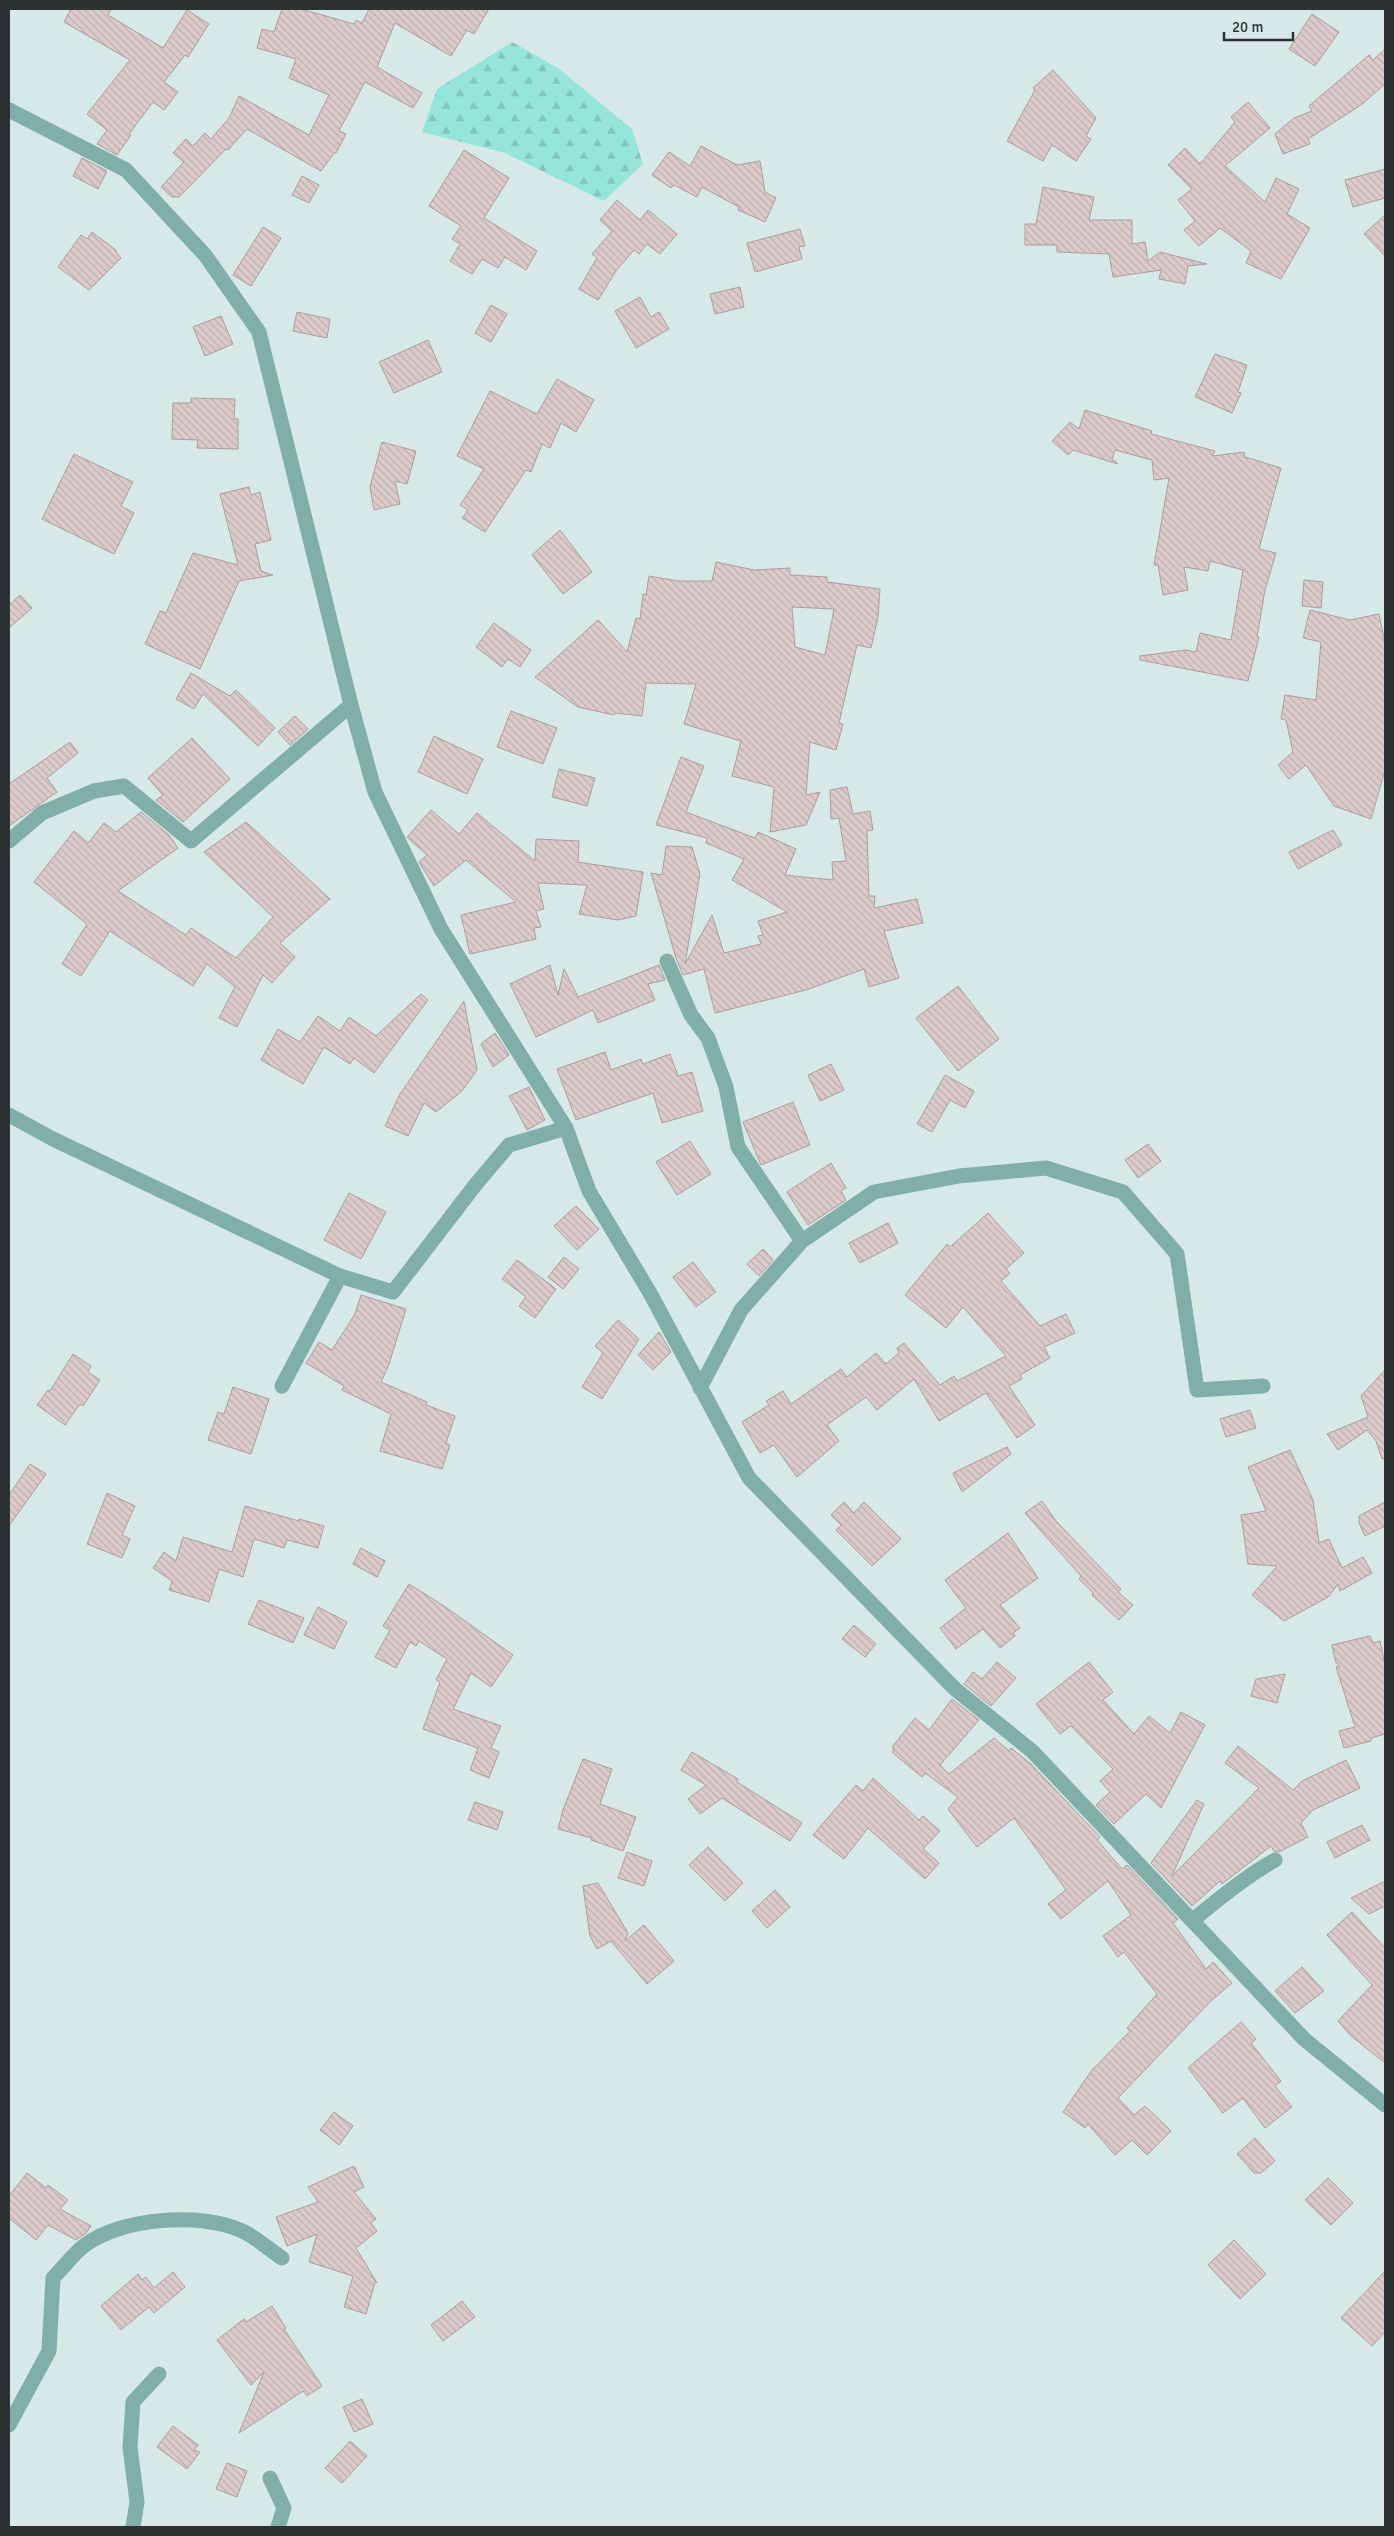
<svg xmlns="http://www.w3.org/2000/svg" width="1394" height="2536" font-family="Signika,sans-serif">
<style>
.forest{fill:url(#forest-firs)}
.building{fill:url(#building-back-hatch);stroke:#ac9d9b;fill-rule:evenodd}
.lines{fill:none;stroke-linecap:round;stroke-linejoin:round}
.street{stroke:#7fafa8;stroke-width:15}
</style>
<defs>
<pattern id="forest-firs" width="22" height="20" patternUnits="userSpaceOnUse" patternTransform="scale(1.25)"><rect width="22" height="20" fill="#95e5da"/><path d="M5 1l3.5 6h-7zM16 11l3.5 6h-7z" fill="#81c5bc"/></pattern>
<pattern id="building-back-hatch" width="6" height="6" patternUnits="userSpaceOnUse" patternTransform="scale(1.25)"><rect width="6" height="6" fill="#dccbca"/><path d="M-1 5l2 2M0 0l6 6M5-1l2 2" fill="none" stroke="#bdafae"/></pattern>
</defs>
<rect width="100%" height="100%" fill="#d7e9e6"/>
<path class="forest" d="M512,42L558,68L632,129L643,164L604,201L505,153L422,132L437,89Z"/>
<path class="building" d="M71,9H111L108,15L163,48L187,10L209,24L188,57L185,55L164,82L178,92L164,110L153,102L129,134L131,135L117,155L97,144L107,130L87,114L130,60L64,22Z
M282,9H301L354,24L356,20L362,23L369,9H489L474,34L467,30L451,56L395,23L377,67L422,93L413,108L365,82L339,131L346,134L336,153L335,152L321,171L247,129L228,150L226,149L179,197H172L161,187L184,162L173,153L186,139L193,146L205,133L211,139L229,118L239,96L309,135L329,95L289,78L296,59L257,48L262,29L274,32Z
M1312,14L1339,32L1315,66L1289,49Z
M1385,49V84L1361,105L1308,139L1310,144L1283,154L1275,134L1294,118L1312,111L1309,106L1369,55L1373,60Z
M1053,70L1096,118L1086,136L1091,139L1076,161L1052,145L1043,161L1007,141L1035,90L1033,88Z
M1248,102L1270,128L1225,166L1265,202L1276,178L1299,189L1287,214L1310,228L1281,279L1246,263L1251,251L1220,228L1199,246L1184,230L1195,221L1178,200L1192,189L1168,165L1185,148L1200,164L1235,122L1231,117Z
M701,146L737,165L760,161L765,192L776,198L765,222L738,210L739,207L702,187L697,197L674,185L671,188L652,175L669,152L690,166Z
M464,150L509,178L484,218L537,251L526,270L505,257L498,268L482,259L472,274L450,261L460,244L452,239L461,226L429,206Z
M82,158L107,171L98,189L73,176Z
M1385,169V198L1353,207L1345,180Z
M302,176L319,185L309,203L292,195Z
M1043,187L1094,197L1089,220H1132V244L1145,242L1148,261L1160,252L1207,264L1188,266L1185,284L1159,279L1161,270L1113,277L1109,254L1057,252V245H1025V224H1036Z
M617,200L640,220L648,210L677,234L660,254L647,244L639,254L634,250L616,271L598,300L579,289L597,258L592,254L612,231L600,220Z
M1385,215V256L1364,234Z
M263,227L281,238L251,286L233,275Z
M800,229L805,246L799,247L802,259L755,272L747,243Z
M92,232L117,251L116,252L121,258L89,290L58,267L81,235L87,239Z
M740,287L744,307L715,314L710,294Z
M640,297L651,317L659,312L669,329L636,348L615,311Z
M491,305L507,314L491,342L475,333Z
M297,312L330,319L327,338L293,331Z
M221,316L233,344L205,356L193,327Z
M428,340L442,372L394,393L379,362Z
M1215,354L1247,365L1238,392L1241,393L1232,413L1195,397Z
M557,379L594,400L576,432L561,423L550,448L542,444L531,472L526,470L485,532L462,518L468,510L460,505L484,469L457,456L490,391L537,414Z
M191,398L235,399L234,419H238V449L197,448L198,440L172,439L173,403H191Z
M1085,410L1152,431L1151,434L1215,451L1212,456L1244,452L1245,457L1281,468L1259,549L1276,553L1265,590L1257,637H1259L1248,681L1140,660V656L1186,650L1196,652L1200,633L1231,640L1243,570L1210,561L1208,571L1184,567L1188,590L1163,595L1158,565H1154L1169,478L1154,480L1152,460L1115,450L1112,459L1118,464L1073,450L1068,455L1052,441L1070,422L1079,429Z
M382,442L416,451L407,484L395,481L400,504L374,510L370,487Z
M74,454L133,482L121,506L134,513L114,554L42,519Z
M249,487L251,495L260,492L271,540L255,544L261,571L273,575L239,581L200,669L145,644L160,611L166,613L193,553L238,565L220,494Z
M560,530L592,572L563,594L532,555Z
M716,562L754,570L790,568V575L827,577V582L880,589L878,617L871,648L857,645L839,723L843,724L836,750L810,742L806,795L820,792L806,825L770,832L774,787L732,776L741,741L684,724L696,684L646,683L642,716L615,713L614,715L578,707L535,677L598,620L627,652L636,618L640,619L643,594L646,595L649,576L678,581H712ZM792,607L834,609L825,655L795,647Z
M1304,580L1323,582L1321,608L1302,606Z
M20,595L32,608L9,628V605Z
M1310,610L1350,620L1379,614L1385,643V770L1371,819L1334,806L1306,765L1289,779L1278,765L1293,752L1286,720L1281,719L1285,695L1316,700L1321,642L1303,638Z
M494,623L531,650L520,667L508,659L502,667L476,647Z
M191,673L230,696L236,690L275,728L258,746L203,694L194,709L176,699Z
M511,711L557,728L543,764L497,747Z
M295,716L308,729L290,745L278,732Z
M434,736L483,759L467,794L418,772Z
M192,738L230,779L183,822L156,800L163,795L148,778Z
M70,742L78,753L47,778L57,792L9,826V784Z
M681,757L704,766L686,812L755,838L758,832L796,849L785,875L833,880L832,862L846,861L839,818L831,819L830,790L847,787L853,814L870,811L873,830L867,831L869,896H875L874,908L917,899L923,923L884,931L899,978L869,987L864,969L806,990L715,1013L704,969L683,975L676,958L651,873L662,875L666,846L692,847L700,874L685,964L712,915L724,953L761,944L758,936L763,935L758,921L787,912L732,880L744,859L706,843L707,838L656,825Z
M559,769L595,778L587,806L552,797Z
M431,810L459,834L477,813L535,861L536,839L579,841L578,862L643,872L636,916L618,920L579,914L587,885L538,883L544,909L536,911L541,927L534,928L536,939L470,954L461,915L516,902L466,860L434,886L419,862L427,855L407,837Z
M141,812L169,835L178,848L118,891L186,935L191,928L236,958L273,917L204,852L246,822L330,899L280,943L295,957L272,983L263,975L237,1027L219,1018L235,987L207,964L193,986L110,931L81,976L62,964L87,924L34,882L74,831L88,843L104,823L116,832Z
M1333,830L1342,845L1298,869L1289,852Z
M550,965L558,995L564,969L578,997L659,965L665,980L648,984L655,1000L598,1023L593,1010L536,1037L510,984Z
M958,986L999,1039L958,1071L916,1018Z
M421,994L428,1000L374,1073L354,1058L350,1064L324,1047L303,1084L261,1060L278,1029L300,1042L318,1016L340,1031L349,1017L376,1036Z
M464,1001L477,1070L462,1091L436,1112L424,1103L408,1136L385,1126L400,1094Z
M495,1033L509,1055L493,1067L481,1044Z
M605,1052L611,1070L641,1059L643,1064L670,1054L678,1076L692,1072L703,1111L662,1123L653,1093L576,1120L557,1069Z
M831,1064L844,1090L820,1101L808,1075Z
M945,1075L974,1091L965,1108L950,1100L932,1132L917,1124Z
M529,1087L545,1120L527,1130L509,1096Z
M793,1102L810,1145L761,1165L743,1122Z
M690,1141L711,1174L677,1195L656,1162Z
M1148,1144L1161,1161L1138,1178L1125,1160Z
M831,1163L846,1188L841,1191L846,1200L808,1225L787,1192Z
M349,1193L386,1212L361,1259L324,1240Z
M576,1206L599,1229L577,1250L554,1226Z
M988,1213L1024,1253L1006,1269L1010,1273L1001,1281L1040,1326L1066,1314L1075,1333L1044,1347L1050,1358L1020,1375L1022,1379L1009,1386L1035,1425L1017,1438L986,1393L939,1421L914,1379L877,1410L866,1397L827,1425L839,1441L797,1477L774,1445L760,1453L742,1422L769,1405L766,1401L783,1391L791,1404L841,1369L847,1377L876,1353L886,1364L899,1353L897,1348L904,1343L940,1385L954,1376L957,1381L1006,1356L963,1307L946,1328L905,1295L947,1244L950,1247Z
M888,1223L898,1243L860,1263L849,1243Z
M763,1249L773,1260L759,1276L747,1264Z
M564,1257L579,1269L563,1289L548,1277Z
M517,1260L556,1289L535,1318L519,1306L526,1297L502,1279Z
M693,1262L716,1292L696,1307L673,1277Z
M361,1295L406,1309L389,1364L381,1382L427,1402L426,1405L455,1416L446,1443L450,1445L442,1469L380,1451L391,1414L342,1390L344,1386L306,1363L319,1342L332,1350L355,1314Z
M618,1320L639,1339L602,1399L582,1387L603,1353L595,1346Z
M659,1332L671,1352L653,1370L638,1355Z
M73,1354L91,1366L88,1372L100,1380L83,1406L80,1404L65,1425L37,1405L48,1390L50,1391Z
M1385,1370V1459H1382L1376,1441L1367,1430L1338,1450L1327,1434L1368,1417L1361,1396Z
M233,1387L269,1399L251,1454L208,1440L218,1412L224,1414Z
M1250,1410L1256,1428L1226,1437L1220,1419Z
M1007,1447L1011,1454L962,1492L953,1473Z
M1290,1450L1313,1500L1319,1543L1329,1539L1342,1568L1363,1557L1372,1573L1340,1591L1338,1584L1328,1597L1284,1621L1252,1595L1277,1566L1248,1564L1241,1515L1266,1511L1248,1467Z
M30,1464L46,1474L9,1526V1495Z
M107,1493L135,1506L122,1535L130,1539L122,1558L87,1544Z
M1042,1501L1056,1521L1121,1589L1118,1592L1133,1605L1119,1620L1092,1595L1093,1593L1079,1579L1081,1576L1025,1513Z
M844,1502L854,1513L864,1502L901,1539L872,1566L836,1530L841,1525L831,1515Z
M1385,1502V1526L1365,1536L1359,1523V1516Z
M245,1506L299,1521V1519L324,1526L318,1548L287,1540L284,1548L254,1539L243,1577L219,1569L209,1602L169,1590L172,1581L153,1568L164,1552L176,1561L183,1537L232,1552Z
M1008,1533L1038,1578L1000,1605L1020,1628L1013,1633L1015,1636L1000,1648L983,1629L956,1649L940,1628L966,1608L945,1580Z
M361,1548L385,1561L377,1577L353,1564Z
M409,1584L444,1606L513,1655L491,1687L471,1673L453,1709L501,1726L491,1748L499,1752L489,1778L470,1770L478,1748L423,1729L440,1682L436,1680L447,1659L419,1641L416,1646L410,1642L396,1668L375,1657L390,1630L383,1626Z
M259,1600L304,1618L293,1643L248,1624Z
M318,1607L347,1622L334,1649L304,1635Z
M854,1625L876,1644L865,1657L842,1639Z
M1370,1636L1373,1643L1380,1641L1385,1664V1734L1371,1738V1741L1344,1748L1339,1731L1355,1727L1336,1667L1340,1666L1336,1663L1332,1645Z
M997,1662L1016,1678L991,1706L964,1684L973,1672L982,1679Z
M1089,1662L1113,1692L1103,1700L1134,1734L1149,1716L1170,1733L1181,1712L1205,1725L1161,1808L1146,1794L1114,1824L1096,1805L1110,1792L1100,1781L1113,1769L1071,1726L1060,1734L1036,1704Z
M1285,1674L1277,1703L1251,1696L1256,1679Z
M952,1699L979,1720L940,1765L949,1774L994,1738L1009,1751L1011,1748L1031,1764L1100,1837L1097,1840L1122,1869L1127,1865L1178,1919L1173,1923L1206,1969L1213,1962L1232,1983L1211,2001L1118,2098L1134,2115L1145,2106L1171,2131L1147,2155L1132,2140L1115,2155L1088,2124L1085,2128L1063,2112L1092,2070L1130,2031L1127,2028L1157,1994L1124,1952L1118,1957L1103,1936L1131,1915L1108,1881L1061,1919L1048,1904L1066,1890L1014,1818L977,1847L948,1809L958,1797L925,1773L922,1777L893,1753V1746L915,1718L929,1730Z
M1238,1746L1293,1790L1302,1781L1346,1760L1360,1788L1313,1810L1301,1823L1308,1837L1279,1852L1274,1851L1271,1846L1222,1884L1220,1881L1192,1906L1151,1863L1197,1800L1204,1804L1172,1876L1259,1788L1225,1763Z
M692,1752L738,1779L737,1782L802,1823L790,1841L722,1798L700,1814L688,1799L706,1785L681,1770Z
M583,1759L612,1769L600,1804L636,1817L623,1851L591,1840L592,1838L558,1829L563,1810Z
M873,1778L919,1820L923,1816L940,1831L923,1849L939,1863L925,1879L868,1828L844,1859L813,1835L856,1785L863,1791Z
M475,1802L503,1812L497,1830L468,1820Z
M1362,1825L1370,1840L1335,1858L1327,1842Z
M708,1847L743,1883L725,1901L689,1865Z
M627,1852L652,1861L644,1886L618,1878Z
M1385,1881V1906L1369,1914L1351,1898Z
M598,1883L628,1933L625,1941L644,1925L674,1961L647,1984L611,1941L597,1949L590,1936L583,1886Z
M775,1890L790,1907L767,1928L752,1911Z
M1352,1912L1385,1948V2063L1350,2035L1338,2021L1372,1985L1327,1935Z
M1302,1967L1324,1991L1295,2013L1275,1991Z
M1241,2022L1256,2039L1251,2043L1281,2081L1275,2086L1292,2107L1265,2128L1243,2098L1223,2113L1188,2068Z
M334,2112L353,2126L339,2145L320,2130Z
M1255,2138L1275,2161L1261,2173H1254L1237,2154Z
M354,2166L364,2187L354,2192L376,2219L371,2223L377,2231L356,2248L377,2283L375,2282L366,2314L344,2307L353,2276L309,2262L317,2234L287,2246L276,2217L318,2202L308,2187Z
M27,2173L46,2188L48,2185L68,2200L60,2209L91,2226L86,2233L76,2240L48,2225L36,2240L9,2218V2196Z
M1328,2178L1353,2203L1331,2225L1305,2200Z
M1234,2240L1266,2274L1240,2299L1208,2265Z
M1385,2271V2332L1372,2346L1341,2318Z
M173,2272L185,2287L154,2313L149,2307L121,2330L101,2306L138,2274L142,2280L146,2277L154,2288Z
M462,2301L475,2317L443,2341L431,2325Z
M272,2306L286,2328L284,2329L322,2386L307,2396L303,2391L239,2433L264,2372L251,2385L217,2340L244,2319L246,2322Z
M362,2399L373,2424L354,2432L343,2407Z
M173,2426L198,2445L194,2450L200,2452L187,2469L157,2447Z
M350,2441L367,2456L342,2483L325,2468Z
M227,2463L247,2471L237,2497L216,2489Z"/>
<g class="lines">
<path class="street" d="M9,110L126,170L205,255L259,332L351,705L375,792L441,929L566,1128L589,1191L650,1293L749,1478L955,1689L1032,1751L1304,2039L1385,2105
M9,841L42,813L94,791L124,786L191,841L351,705
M667,961L691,1015L708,1038L726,1087L738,1147L802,1241
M9,1115L53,1139L340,1276L393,1292L476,1184L509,1145L566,1128
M282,1386L340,1276
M700,1388L741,1310L802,1241L874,1192L959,1176L1046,1168L1123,1192L1177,1254L1197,1390L1263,1386
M1192,1921C1219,1898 1245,1877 1275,1860
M9,2425L49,2351L53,2278C63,2268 73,2254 85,2245C121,2218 199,2212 240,2230C255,2236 268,2249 282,2258
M270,2478L284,2508L278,2527
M133,2527L137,2502L130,2447L133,2402L159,2374"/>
</g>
<rect width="1394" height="2536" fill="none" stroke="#2c3231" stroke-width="20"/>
<path d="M1224 32v8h69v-8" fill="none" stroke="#2c3231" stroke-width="2.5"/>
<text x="1232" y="32" font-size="15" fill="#2c3231" stroke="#d7e9e6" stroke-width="4" paint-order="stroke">20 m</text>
</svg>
